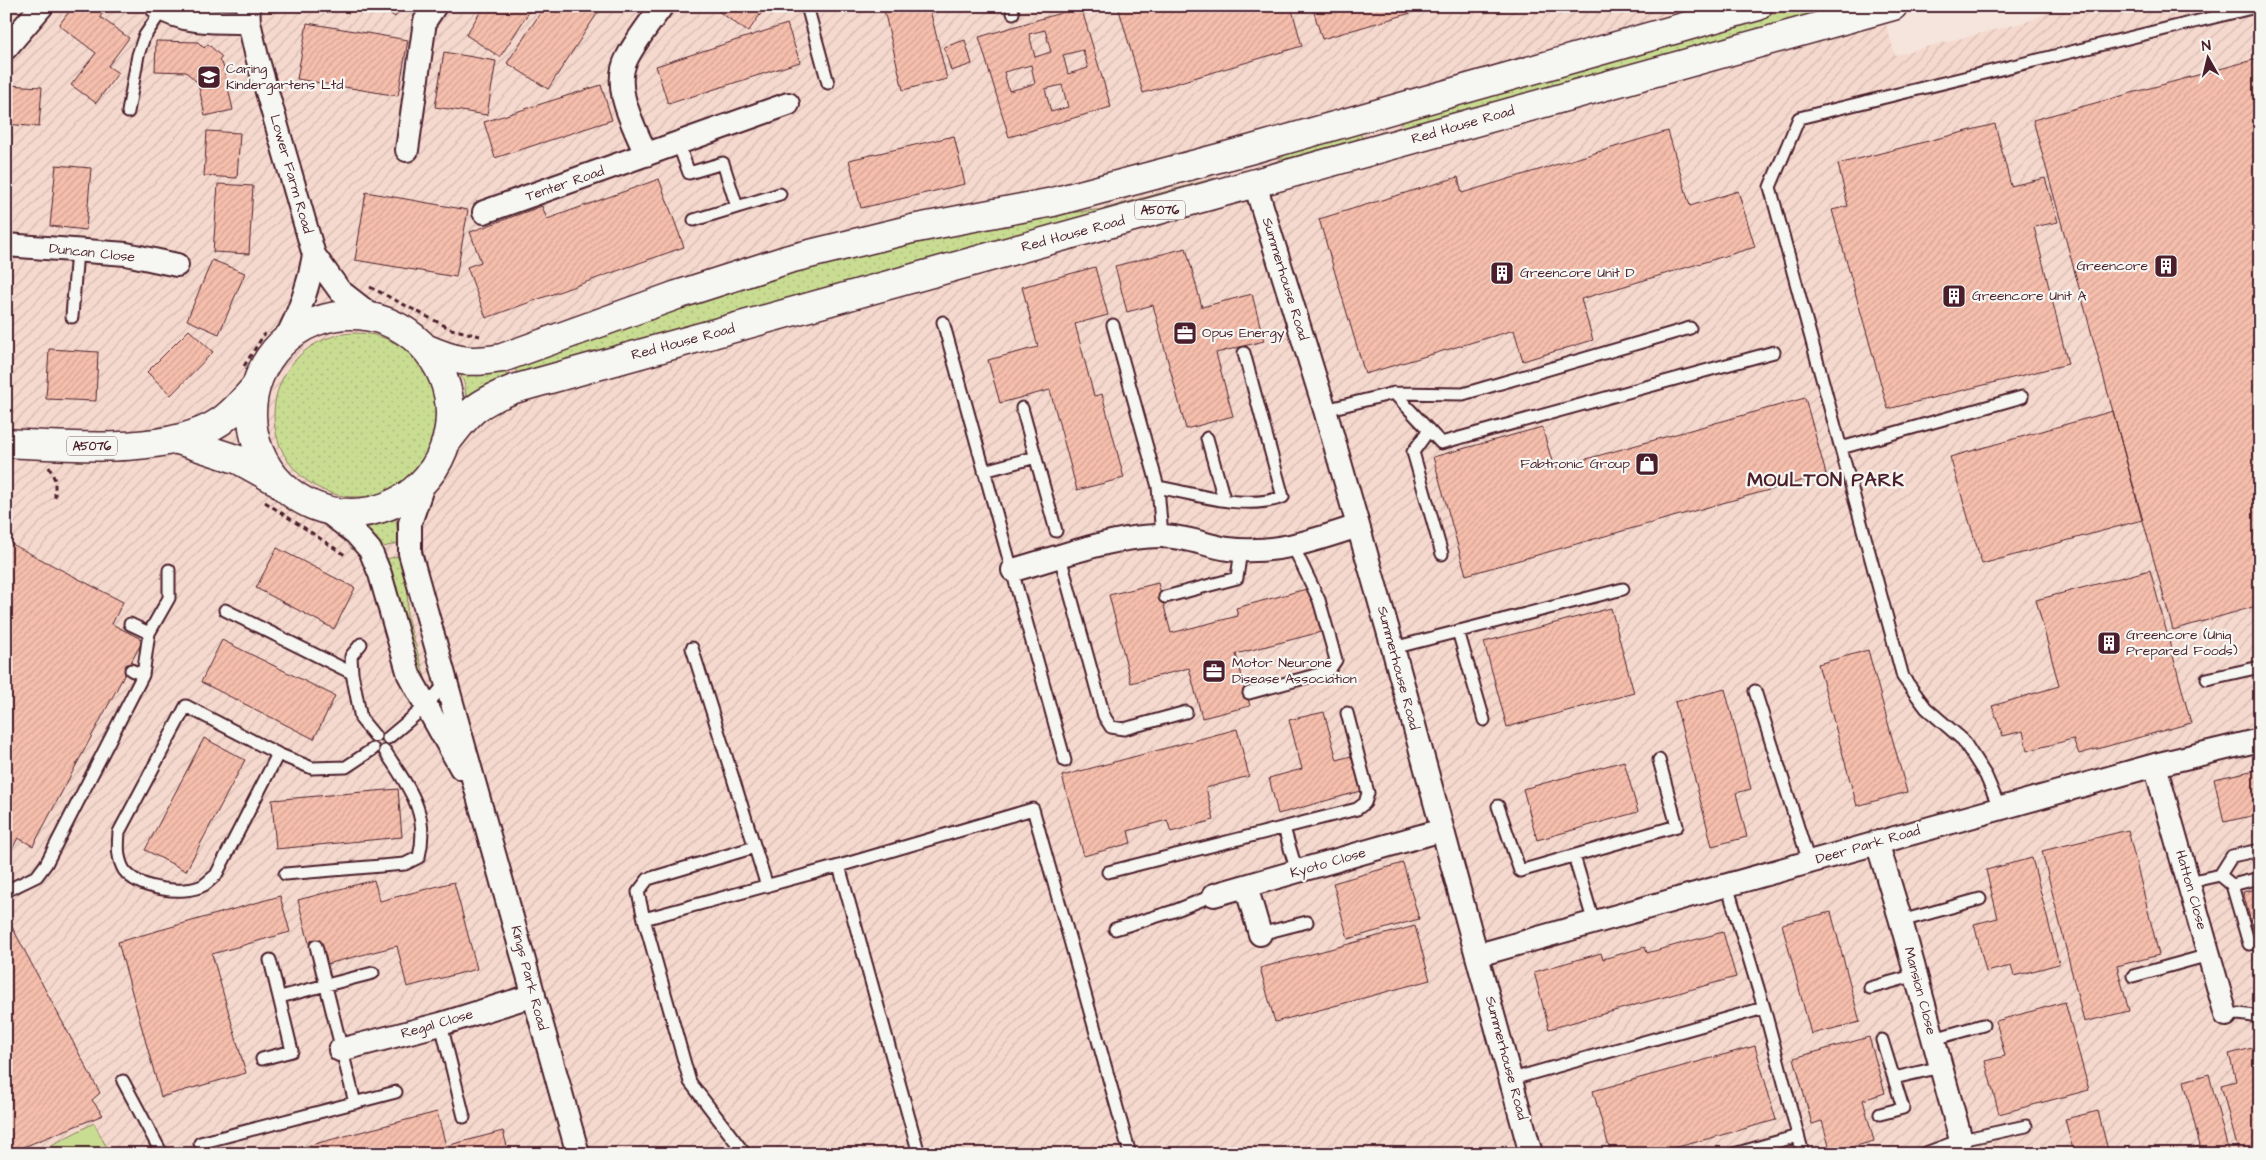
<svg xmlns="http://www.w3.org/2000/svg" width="2266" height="1160" font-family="'Architects Daughter',sans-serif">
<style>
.industrial{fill:url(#industrial-furrows)}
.green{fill:url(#green-dots);stroke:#8a7e5e}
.pitch{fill:#c9dd92;stroke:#8a7e5e}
.building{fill:url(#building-hatch);stroke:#4a1f2b;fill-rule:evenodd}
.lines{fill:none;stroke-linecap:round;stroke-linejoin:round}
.service-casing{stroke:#4a1f2b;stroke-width:15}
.minor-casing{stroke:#4a1f2b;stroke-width:26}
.primary-casing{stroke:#4a1f2b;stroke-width:31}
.path{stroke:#4a1f2b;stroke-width:3;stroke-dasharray:5 4;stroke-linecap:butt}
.service{stroke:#f6f6f2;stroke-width:11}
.minor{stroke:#f6f6f2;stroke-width:22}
.primary{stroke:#f6f6f2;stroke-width:28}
.labels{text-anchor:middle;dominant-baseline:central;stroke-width:4.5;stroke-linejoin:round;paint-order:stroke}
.shield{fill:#f6f6f2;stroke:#7e6067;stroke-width:1}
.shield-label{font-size:12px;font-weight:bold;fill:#4a1f2b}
.poi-label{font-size:14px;fill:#4a1f2b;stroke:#f6f6f2;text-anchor:start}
.street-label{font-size:14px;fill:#4a1f2b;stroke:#f6f6f2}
.district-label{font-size:19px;font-weight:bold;letter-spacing:1px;fill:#4a1f2b;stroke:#f6f6f2}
</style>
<defs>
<pattern id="industrial-furrows" width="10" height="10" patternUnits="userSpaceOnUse" patternTransform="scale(1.25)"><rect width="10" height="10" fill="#f6d9ce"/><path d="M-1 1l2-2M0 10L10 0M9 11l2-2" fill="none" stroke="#d4bab1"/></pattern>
<pattern id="green-dots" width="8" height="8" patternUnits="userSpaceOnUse" patternTransform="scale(1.25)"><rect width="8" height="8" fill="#c9dd92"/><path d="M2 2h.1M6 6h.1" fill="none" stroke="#aebd7e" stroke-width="1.8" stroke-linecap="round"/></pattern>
<pattern id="building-hatch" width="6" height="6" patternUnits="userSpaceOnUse" patternTransform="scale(1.25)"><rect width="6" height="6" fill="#f6beac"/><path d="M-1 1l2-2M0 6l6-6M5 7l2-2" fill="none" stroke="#d4a394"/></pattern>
</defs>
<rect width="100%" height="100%" fill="#f6e5dd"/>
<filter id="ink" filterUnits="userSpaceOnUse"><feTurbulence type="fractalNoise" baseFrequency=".02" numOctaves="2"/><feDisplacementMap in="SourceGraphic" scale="10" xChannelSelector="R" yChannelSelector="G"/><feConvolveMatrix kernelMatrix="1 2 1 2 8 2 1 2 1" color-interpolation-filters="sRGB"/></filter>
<g filter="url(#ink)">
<path class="industrial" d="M6,6H1881L1895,55L2029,21L2060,6H2260V1154H6Z"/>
<path class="green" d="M1802,6H1848L1403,130L1402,120Z
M1359,130L1363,141L1274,165L1294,147Z
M1215,178L1216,182L517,376L515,365L754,282L854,255L1012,220L1103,209Z
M274 415a82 82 0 1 1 164 0a82 82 0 1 1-164 0Z
M504,368L508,379L484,386L466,398L465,385L460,373Z
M396,519L399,543L380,548L368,527Z
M401,555L408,584L407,616L426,681L422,682L387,559Z"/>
<path class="pitch" d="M94,1123L110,1154H34Z"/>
<path class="building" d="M73,6H108L100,17L129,38L108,66L118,73L96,103L71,85L96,53L59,25Z
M379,6H402L395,17Z
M484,6H533L500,57L466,35Z
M545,6H602L548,89L507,63Z
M711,6H766L748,32Z
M883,6H929L947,79L903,90Z
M1118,6H1291L1302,46L1143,93Z
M1312,6H1435L1322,39Z
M1081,7L1111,107L1009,137L979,37ZM1045,30L1051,52L1035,57L1029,34ZM1083,50L1088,68L1068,74L1063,55ZM1031,65L1035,84L1009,91L1004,72ZM1062,85L1068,107L1051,112L1045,89Z
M307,23L408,40L398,96L297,79Z
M787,24L800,62L668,104L656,66Z
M965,40L972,64L951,71L944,47Z
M156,41L198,42L204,48L208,44L222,57L219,61L223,65L233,110L205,116L198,83L186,72L155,71Z
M444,52L496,61L487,115L435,107Z
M2260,58V605L2173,630L2033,120Z
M6,85L42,87L39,127L6,124Z
M601,85L612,120L495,158L484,122Z
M1995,124L2011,186L2045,178L2058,222L2034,227L2068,364L1888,409L1832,210L1848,206L1838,164Z
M207,131L240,133L237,178L204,176Z
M1668,131L1690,206L1738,191L1755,247L1581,299L1593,340L1523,361L1514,330L1365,374L1319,219L1458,177L1462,193Z
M954,136L965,184L861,208L849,160Z
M56,165L91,168L86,230L50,226Z
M659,179L684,247L486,318L467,267L481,262L470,232L542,206L547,219Z
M218,184L253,186L249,254L213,252Z
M366,192L468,210L456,277L355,260Z
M1186,248L1202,307L1252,294L1264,341L1216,353L1233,416L1186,429L1153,305L1127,312L1115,266Z
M212,260L245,273L219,334L187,320Z
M1095,267L1108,315L1075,324L1094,396L1102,394L1124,478L1077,490L1050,390L1000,403L988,360L1038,347L1022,287Z
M189,330L213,352L171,395L147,372Z
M49,349L98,352L96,401L46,399Z
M1805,398L1826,474L1466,575L1433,457L1542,427L1554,468Z
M2113,411L2142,520L1982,564L1950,457Z
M6,541L123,602L112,624L143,640L33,846L18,838L6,860Z
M277,548L355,588L334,629L256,588Z
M2150,570L2191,723L2079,754L2073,739L2027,751L2023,731L2003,736L1992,706L2059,686L2036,600Z
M1158,583L1171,633L1238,616L1236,608L1310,588L1321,632L1236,654L1250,706L1202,718L1189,668L1131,683L1109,595Z
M1611,608L1634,693L1507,727L1484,642Z
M222,640L335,696L314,739L201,682Z
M1868,650L1907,792L1857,806L1818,664Z
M1725,689L1751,789L1736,793L1747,837L1712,846L1675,702Z
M1324,712L1337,760L1351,756L1361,791L1278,814L1269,778L1302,769L1289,720Z
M1237,729L1249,776L1206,788L1214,820L1171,832L1167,820L1128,831L1131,843L1084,856L1062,776Z
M204,738L245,760L186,871L145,850Z
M1624,761L1638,812L1537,840L1523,789Z
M2260,769V814L2224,822L2214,779Z
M398,789L402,837L276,849L272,800Z
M2128,830L2159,955L2117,966L2129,1011L2084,1022L2042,851Z
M2032,858L2059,964L2014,976L2011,966L1986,972L1974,924L1998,918L1986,870Z
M1403,863L1419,919L1348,939L1333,883Z
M374,880L380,901L454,882L477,969L407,987L397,946L315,967L298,900Z
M2260,888V933L2254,934L2243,892Z
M280,896L290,932L212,954L246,1073L161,1097L118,942Z
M1831,912L1860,1022L1811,1034L1782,924Z
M11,925L100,1093L92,1100L103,1115L6,1154V928Z
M1415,926L1430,980L1275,1022L1260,968Z
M1723,932L1736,977L1549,1029L1534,972L1601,953L1603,959L1645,947L1647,953Z
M2065,1002L2089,1090L1999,1114L1985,1061L2005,1056L1996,1021Z
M1869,1037L1885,1093L1863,1100L1874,1141L1831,1153L1822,1121L1812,1124L1794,1058Z
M1755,1046L1776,1120L1653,1154H1611L1593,1091Z
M2260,1046V1154H2239L2221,1085L2236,1081L2229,1054Z
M2209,1074L2229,1154H2170L2200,1146L2184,1081Z
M2098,1111L2109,1154H2074L2065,1119Z
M437,1112L446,1146L503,1131L509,1154H276Z"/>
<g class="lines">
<g class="service-casing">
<path id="service" d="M807,6L828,83
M1011,6L1013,13
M128,112L138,55L144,37L162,10
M678,143L689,173L723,163L737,207
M694,220L780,194
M72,317L77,250
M943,322L1065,761
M1113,325L1158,487L1162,536
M1394,393L1441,443L1774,352
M1022,408L1056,531
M1325,410L1394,393L1463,394L1690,328
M1429,430L1413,452L1442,554
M1207,438L1224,499
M1841,448L2022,397
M984,471L1036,457
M1158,487C1197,494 1245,511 1283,497L1244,353
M1060,557L1104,716L1111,727L1124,729L1186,712
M1165,597L1237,578L1241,550
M225,610L352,673L361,719L375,736
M130,624L149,633
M1458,631L1484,720
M692,648L767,886
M1393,648L1623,589
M131,670L143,675
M352,673L351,656L361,644
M2207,679L2260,667
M1755,691L1809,862
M1249,693L1323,673L1330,669L1336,660L1319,600L1293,546
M388,738L426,706L445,684
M278,754L216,875C212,878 208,882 204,885C184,896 138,889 124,870C117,858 118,845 119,832L186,706L278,754L312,768L346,767L373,749
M1498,806L1520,871L1677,826L1659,760
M2000,809L1986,776L1963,740L1926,708L1903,677L1770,187L1799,118L2260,6
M1284,828L1297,872
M1574,856L1594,923
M839,866L919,1154
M1108,872L1357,809L1365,803L1368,793L1347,713
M285,874L405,864L419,857C430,812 408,787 385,751
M2220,875L2232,885L2249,944L2260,941
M2189,882L2220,875L2232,856L2260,850
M1727,885L1764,1008L1802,1150
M2232,885L2260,878
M6,891L37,876L46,864L143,675L149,633L169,598V570
M644,919L638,892L648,879L755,847
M1901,921L1980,899
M1115,929L1174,911L1214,895
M1260,934L1307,922
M316,946L355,1103
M2133,976L2209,955
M1870,988L1916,975
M280,997L373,973
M2226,1015L2239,1014L2260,1017
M441,1024L464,1117
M1934,1039L1983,1025
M262,1059L292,1051L270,960
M1894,1078L1941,1067
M1512,1079L1764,1008
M123,1081L162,1154
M1880,1114L1903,1108L1882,1040
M200,1143L396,1092
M745,1154L690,1082L644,919L839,866L1033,809L1130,1154
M1734,1154L1798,1136
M1923,1154L1961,1140L2026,1126"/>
</g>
<g class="minor-casing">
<path id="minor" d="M156,6C183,24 218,22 249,22
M248,6L249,22L257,57L314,255L340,291L376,319
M6,48L42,6
M407,150L425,21L435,6
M646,155C635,127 611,88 627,58C636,40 650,23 662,6
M1255,184L1325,410L1393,648L1531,1154
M484,212L788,104
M6,245L126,254L177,265
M285,341C300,312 309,287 314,255
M425,479L410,523V553L578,1154
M322,508L355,533L370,550L380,574L409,675L461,768
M1013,570C1061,557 1111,536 1161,536C1184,536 1205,545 1228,549C1274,555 1315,540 1358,526
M2155,765L2226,1015
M1877,842L1901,921L1961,1140
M1246,886L1260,934
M1214,895L1442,830
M1478,955L2155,765L2260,740
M340,1050L441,1024L534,995"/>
</g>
<g class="primary-casing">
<path id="primary" d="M252 414a99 99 0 1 1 198 0a99 99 0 1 1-198 0Z
M425,348C455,361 468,364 502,358L677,295L789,259L912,229L1053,202L1249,150L1758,6
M178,440L239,460L275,480
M6,443C67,446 170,456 221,421C235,411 245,399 256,386
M445,444C470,411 475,404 514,389L1893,6"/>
</g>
<path class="path" d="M370,287L451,329L480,336
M244,366L265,333
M49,467L55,480V498
M265,502L345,555"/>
<use href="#service" class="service"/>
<use href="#minor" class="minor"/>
<use href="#primary" class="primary"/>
</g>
</g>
<defs>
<g id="school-square" transform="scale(1.25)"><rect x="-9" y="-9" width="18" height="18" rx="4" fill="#4a1f2b" stroke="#f6f6f2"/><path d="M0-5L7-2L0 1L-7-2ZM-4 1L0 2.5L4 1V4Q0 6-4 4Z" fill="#fff"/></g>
<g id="building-square" transform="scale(1.25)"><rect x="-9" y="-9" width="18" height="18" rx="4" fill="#4a1f2b" stroke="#f6f6f2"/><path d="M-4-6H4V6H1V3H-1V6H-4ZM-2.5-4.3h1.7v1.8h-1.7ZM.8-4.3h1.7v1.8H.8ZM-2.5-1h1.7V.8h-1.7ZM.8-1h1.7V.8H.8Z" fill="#fff"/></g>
<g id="office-square" transform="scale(1.25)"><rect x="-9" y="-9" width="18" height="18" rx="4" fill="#4a1f2b" stroke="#f6f6f2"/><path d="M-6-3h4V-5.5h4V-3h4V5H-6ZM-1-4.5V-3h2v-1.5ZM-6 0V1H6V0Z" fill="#fff"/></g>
<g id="shop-square" transform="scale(1.25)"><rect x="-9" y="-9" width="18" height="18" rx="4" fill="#4a1f2b" stroke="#f6f6f2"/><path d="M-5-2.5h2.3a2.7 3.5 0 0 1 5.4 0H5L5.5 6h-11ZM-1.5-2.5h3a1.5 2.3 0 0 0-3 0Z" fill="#fff"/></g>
</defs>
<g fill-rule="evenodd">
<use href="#school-square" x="209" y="77"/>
<use href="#building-square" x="2166" y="266"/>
<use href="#building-square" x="1502" y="273"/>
<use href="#building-square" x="1954" y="296"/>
<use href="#office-square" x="1185" y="333"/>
<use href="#shop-square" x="1647" y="464"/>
<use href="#building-square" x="2109" y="643"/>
<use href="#office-square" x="1214" y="671"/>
</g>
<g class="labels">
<g class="shield">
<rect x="1135" y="200.5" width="50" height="19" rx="4"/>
<rect x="67" y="436.5" width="50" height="19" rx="4"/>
</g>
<g class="shield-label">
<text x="1160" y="210">A5076</text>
<text x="92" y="446">A5076</text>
</g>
<g class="poi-label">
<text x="226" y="69">Caring<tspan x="226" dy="16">Kindergartens Ltd</tspan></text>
<text x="2148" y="266" text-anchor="end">Greencore</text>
<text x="1520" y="273">Greencore Unit D</text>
<text x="1972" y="296">Greencore Unit A</text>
<text x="1202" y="333">Opus Energy</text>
<text x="1630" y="464" text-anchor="end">Fabtronic Group</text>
<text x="2126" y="635">Greencore (Uniq<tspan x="2126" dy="16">Prepared Foods)</tspan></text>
<text x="1232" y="663">Motor Neurone<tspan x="1232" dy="16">Disease Association</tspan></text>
</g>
<g class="street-label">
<text transform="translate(1463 125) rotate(-16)">Red House Road</text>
<text transform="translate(291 174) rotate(74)">Lower Farm Road</text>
<text transform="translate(565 184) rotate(-19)">Tenter Road</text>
<text transform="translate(1073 234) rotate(-15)">Red House Road</text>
<text transform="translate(92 253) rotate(6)">Duncan Close</text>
<text transform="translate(1285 279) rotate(73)">Summerhouse Road</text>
<text transform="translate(683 342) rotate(-15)">Red House Road</text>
<text transform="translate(1398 668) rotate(75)">Summerhouse Road</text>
<text transform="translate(1868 845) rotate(-16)">Deer Park Road</text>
<text transform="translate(1328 863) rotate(-16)">Kyoto Close</text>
<text transform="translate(2191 890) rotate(74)">Hatton Close</text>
<text transform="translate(529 978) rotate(75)">Kings Park Road</text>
<text transform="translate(1920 991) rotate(75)">Mansion Close</text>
<text transform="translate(437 1024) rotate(-16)">Regal Close</text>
<text transform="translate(1506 1058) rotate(75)">Summerhouse Road</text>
</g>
<g class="district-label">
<text x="1826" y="480">MOULTON PARK</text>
</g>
</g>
<rect width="2266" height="1160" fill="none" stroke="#f6f6f2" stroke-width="25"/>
<rect x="12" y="12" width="2241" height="1135" fill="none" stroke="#4a1f2b" stroke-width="2" filter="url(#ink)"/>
<g transform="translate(2208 58) rotate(352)" stroke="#f6f6f2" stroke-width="4" paint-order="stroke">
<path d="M0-4L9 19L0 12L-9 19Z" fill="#4a1f2b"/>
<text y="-8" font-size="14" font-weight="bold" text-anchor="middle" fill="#4a1f2b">N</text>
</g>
</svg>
